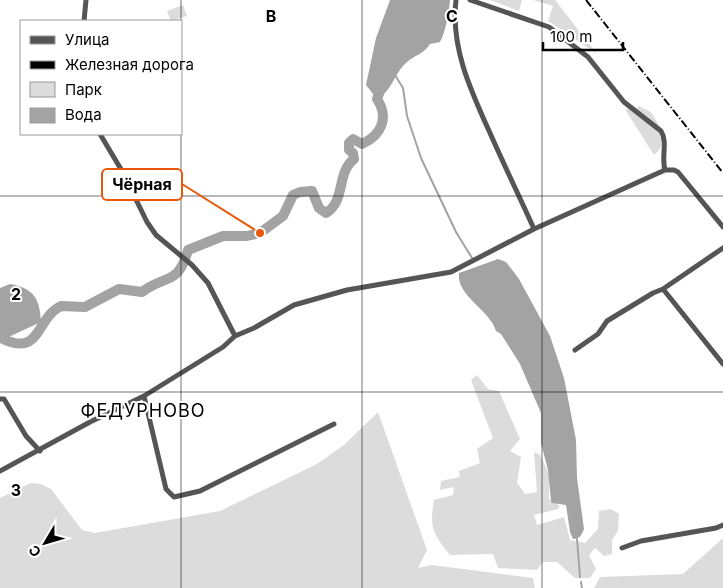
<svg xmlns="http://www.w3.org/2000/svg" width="723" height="588" font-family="Inter,sans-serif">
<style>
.green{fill:#dcdcdc}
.water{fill:#a3a3a3}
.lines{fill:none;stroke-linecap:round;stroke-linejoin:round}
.stream{stroke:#a3a3a3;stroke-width:2}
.river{stroke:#a3a3a3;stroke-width:10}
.minor{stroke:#555;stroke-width:5}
.rail{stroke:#000;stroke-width:2;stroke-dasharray:8 2.5 1 2.5;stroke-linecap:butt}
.grid{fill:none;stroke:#000;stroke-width:1;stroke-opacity:0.55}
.labels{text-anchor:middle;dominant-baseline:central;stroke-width:4;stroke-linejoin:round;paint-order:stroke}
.quarter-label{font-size:18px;letter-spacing:1px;fill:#000;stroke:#fff}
.grid-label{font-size:16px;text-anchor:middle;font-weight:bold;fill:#000;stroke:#fff;stroke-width:4;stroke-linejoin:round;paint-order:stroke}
.leader{fill:none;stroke:#e8590c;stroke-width:2}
.callout-dot{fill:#e8590c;stroke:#fff;stroke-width:2}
.callout{fill:#fff;stroke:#e8590c;stroke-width:2}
.callout-label{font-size:16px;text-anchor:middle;font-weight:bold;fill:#000}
</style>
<rect width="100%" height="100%" fill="#fff"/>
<path class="green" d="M490,0H522L519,11Z
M533,0H555L597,54L548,21L553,6Z
M183,5L187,16L171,21L167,11Z
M639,106L651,112L660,127C657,139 668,144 654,155L625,109L636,110Z
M477,375L488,389L499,391L520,439L510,451L521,457L517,483L525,494L537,492L534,452L540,455L549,474V499L560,506L558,509L534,515L537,525L564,517L570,540L585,543L598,529L599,511L611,509L619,514L618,531L612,540V554L604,556L595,548L589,555L596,569L590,578H575L557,562H543L537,570L498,568L493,554L450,555C433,534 429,527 434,500L453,495L454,487L440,490L441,481L460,477L459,471L480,463L477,449L493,438L471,380Z
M378,412L427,550L418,568L432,565L533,578L535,588H0V498L31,483L41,484L51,489L82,530L95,533L220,511L317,464L344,445Z
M723,538V588H594L600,577L683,574Z"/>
<path class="water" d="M390,0H450C449,12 446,31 440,42L430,44C423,55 414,55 406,63C393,75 393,90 377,99L366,85L376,38Z
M498,259L506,262L519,279L550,336L564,378L576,440L577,478L584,529C582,534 580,539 573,539L570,532L566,505L552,503L551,501L548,470L541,443V413L520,364L501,334L496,331C490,310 456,296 459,273Z
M10,284C33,288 40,298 41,322L0,341V288Z"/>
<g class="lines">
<path class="stream" d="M395,75L403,88L407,116L421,158L456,232L472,258
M577,539L580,577
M581,582L582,588"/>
<path class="river" d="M3,339C41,357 36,318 61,306L85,307L119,289L142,292C166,274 178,286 188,250L223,236H247L260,233L283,216L293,195L300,192L312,191L319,208L326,213C346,201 336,173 354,159L353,153L349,150V143L353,139L362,144C382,135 389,117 377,99L381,88"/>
<path class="minor" d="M456,0C450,51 474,97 494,142C507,171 521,200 534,229
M470,0L549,27L588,57L624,102L661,131C668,142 661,157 665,170
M84,21L86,0
M100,134L122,171L147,222L156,235L192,265L208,283L235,336
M723,248L663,289L723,364
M575,350L598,334L607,321L653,293L663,289
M144,396L166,489L174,497L200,491L334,424
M0,399H4L26,436L40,451
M0,471L90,422L144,396L223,347L235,336L254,328L294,305L347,290L451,272L534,229L665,170H674L678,172L723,227
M622,548L641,541L716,528L723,525"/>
<path class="rail" d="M586,0L723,173"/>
</g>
<path class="grid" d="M181,0V21M362,0V588M542,0V588M181,134V588M0,196H723M0,392H723"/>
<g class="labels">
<g class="quarter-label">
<text x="143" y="410">ФЕДУРНОВО</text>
</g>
</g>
<g class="grid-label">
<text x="271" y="22">B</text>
<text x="452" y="22">C</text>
<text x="16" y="300">2</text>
<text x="16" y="496">3</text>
</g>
<path class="leader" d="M260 233L182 184"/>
<circle class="callout-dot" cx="260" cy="233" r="5"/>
<rect class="callout" x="102" y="169" width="80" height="31" rx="5"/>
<g class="callout-label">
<text x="142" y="190">Чёрная</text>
</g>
<rect x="20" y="20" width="162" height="115" fill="#ffffff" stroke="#999999"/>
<rect x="30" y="36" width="25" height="8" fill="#555555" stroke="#999999"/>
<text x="65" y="45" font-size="15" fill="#000000">Улица</text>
<rect x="30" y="61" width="25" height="8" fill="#000000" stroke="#999999"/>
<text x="65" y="70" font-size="15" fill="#000000">Железная дорога</text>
<rect x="30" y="82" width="25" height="15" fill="#dcdcdc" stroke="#999999"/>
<text x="65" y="95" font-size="15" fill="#000000">Парк</text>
<rect x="30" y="108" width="25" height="15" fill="#a3a3a3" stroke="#999999"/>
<text x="65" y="120" font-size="15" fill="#000000">Вода</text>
<g transform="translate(45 543) rotate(232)" stroke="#ffffff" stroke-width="4" paint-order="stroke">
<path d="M0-4L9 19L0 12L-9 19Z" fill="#000000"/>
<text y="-8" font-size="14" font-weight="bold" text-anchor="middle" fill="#000000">С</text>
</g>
<path d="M543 42v8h80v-8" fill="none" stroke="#000000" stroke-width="2.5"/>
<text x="550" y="42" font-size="15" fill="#000000" stroke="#ffffff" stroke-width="4" paint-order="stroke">100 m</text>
</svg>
